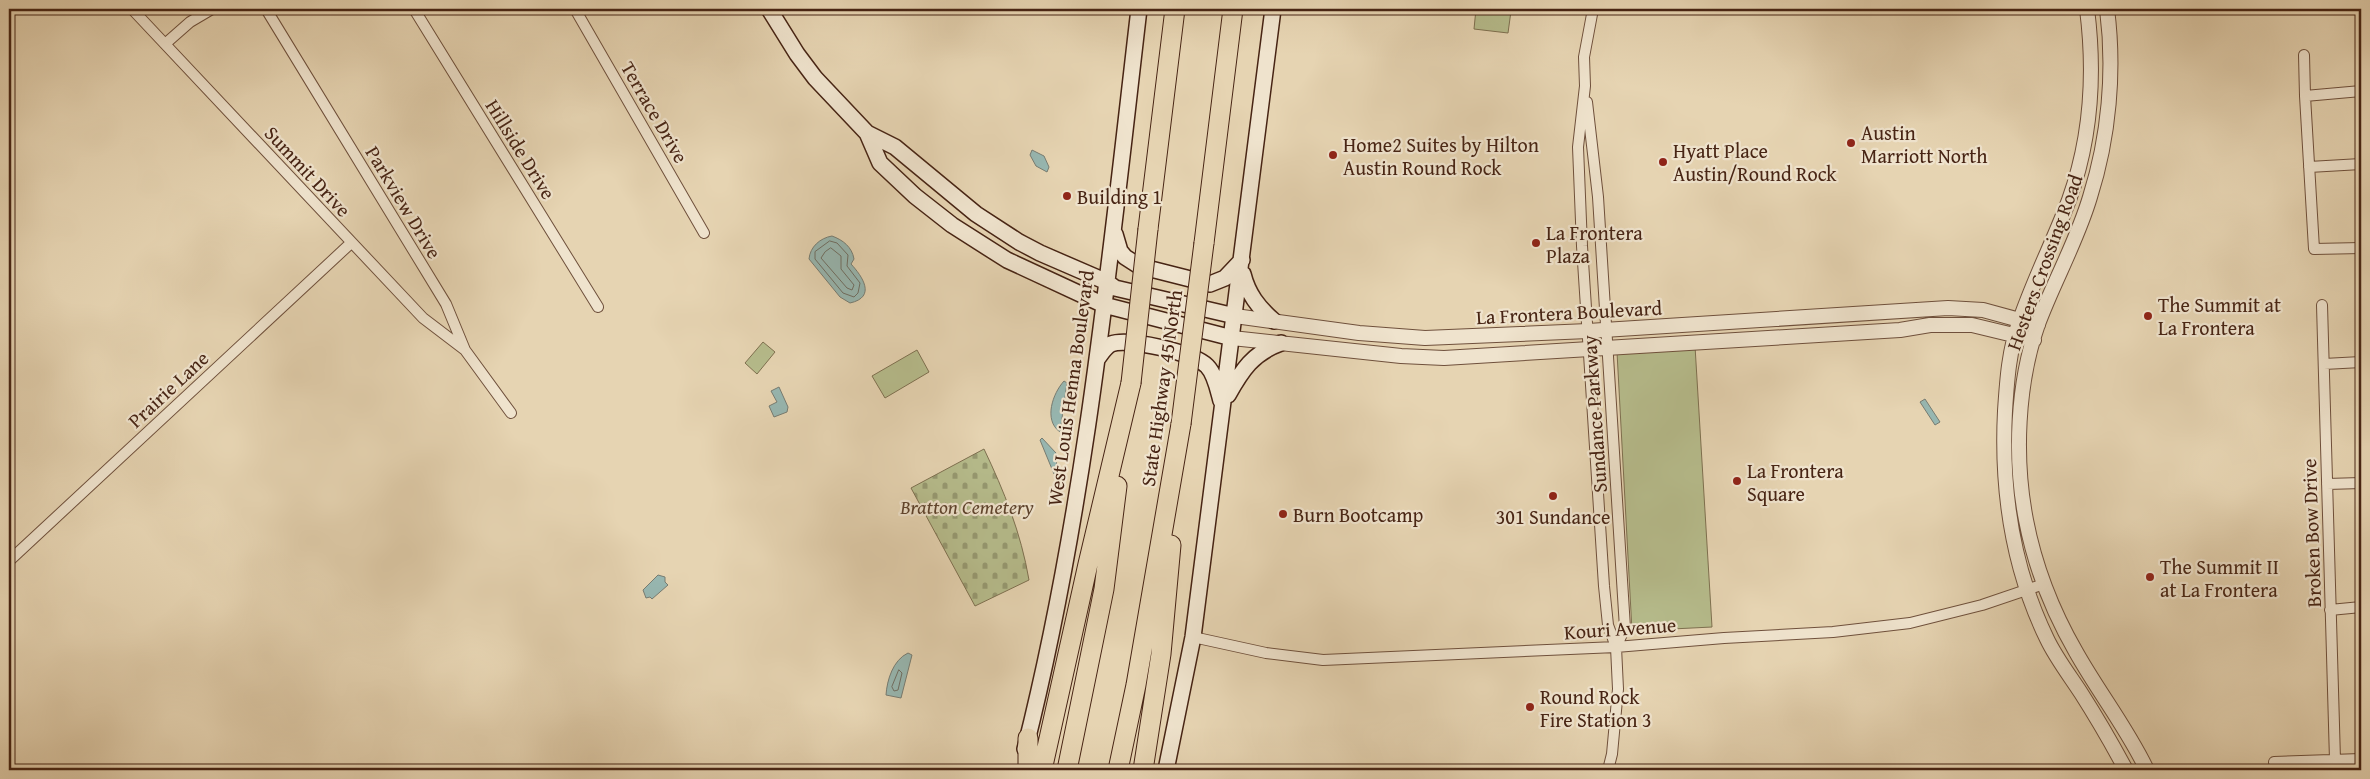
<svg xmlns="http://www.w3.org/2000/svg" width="2370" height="779" font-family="'Gentium Book Plus',serif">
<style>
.cemetery{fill:url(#cemetery-stones);stroke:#7e7050}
.green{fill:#b6bc8c;stroke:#7e7050}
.water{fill:#97b7b1;stroke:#777c72}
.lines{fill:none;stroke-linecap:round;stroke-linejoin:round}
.shore{stroke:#6f6e62;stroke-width:1}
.minor-casing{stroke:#6f503c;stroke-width:12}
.tertiary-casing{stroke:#6f503c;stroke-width:16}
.secondary-casing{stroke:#472414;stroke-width:18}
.motorway-casing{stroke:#472414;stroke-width:21}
.minor{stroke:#efe3cd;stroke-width:10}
.tertiary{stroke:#efe3cd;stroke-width:14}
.secondary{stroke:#efe3cd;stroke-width:15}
.motorway{stroke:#e6d4b2;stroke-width:19}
.motorway-bridge-casing{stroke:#472414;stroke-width:21;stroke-linecap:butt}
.motorway-bridge{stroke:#e6d4b2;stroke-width:19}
.poi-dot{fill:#8f2418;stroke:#efe3cd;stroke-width:2}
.labels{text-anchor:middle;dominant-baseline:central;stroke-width:4.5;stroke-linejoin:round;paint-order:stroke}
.street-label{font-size:20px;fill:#472414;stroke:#efe3cd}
.poi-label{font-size:20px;fill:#472414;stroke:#efe3cd;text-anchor:start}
.park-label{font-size:20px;font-style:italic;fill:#5d422c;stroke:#efe3cd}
</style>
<defs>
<pattern id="cemetery-stones" width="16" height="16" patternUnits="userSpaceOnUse" patternTransform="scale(1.25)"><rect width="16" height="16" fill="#b6bc8c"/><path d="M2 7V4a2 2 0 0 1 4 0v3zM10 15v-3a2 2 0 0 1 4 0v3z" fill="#969971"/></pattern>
</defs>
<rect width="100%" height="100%" fill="#e6d4b2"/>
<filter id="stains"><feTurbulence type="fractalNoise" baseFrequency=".004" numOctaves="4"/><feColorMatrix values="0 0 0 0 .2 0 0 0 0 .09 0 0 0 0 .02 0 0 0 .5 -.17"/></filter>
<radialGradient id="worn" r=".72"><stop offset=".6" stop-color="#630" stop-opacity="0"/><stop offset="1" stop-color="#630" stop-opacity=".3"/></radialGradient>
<path class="cemetery" d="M984,449C1004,491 1021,533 1029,580L975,606L911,488Z"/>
<path class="green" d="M1476,9L1511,11L1508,33L1474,29Z
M763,342L775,352L757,374L745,363Z
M1695,346L1712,627L1632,631L1617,352Z
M917,350L929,372L885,398L872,376Z"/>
<path class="water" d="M1032,150L1044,156L1049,167L1047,172L1036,166L1030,155Z
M832,236C843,240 852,247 854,259L851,264C862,276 877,297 850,303L840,297L809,259C810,247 820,238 832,236Z
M1064,381L1067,383L1060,432C1043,420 1053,393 1064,381Z
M779,387L788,407L787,412L774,417L769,406L777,402L771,391Z
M1925,399L1940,422L1935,425L1920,402Z
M1042,438L1056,453L1057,472L1054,474L1040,440Z
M658,575L665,577V582L668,585L652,599L650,597L646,598L643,590Z
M908,653L912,655L901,698L886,695C887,680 893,660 908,653Z"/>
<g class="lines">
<path class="shore" d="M830,241L837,243L848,255L847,266L860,283L858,293L854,297L843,293L815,259V252Z
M831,248L841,256V269L854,285L852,290L847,288L821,258L825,252Z
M899,670L902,673L898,690L894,691L892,687Z"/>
<g class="minor-casing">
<path id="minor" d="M132,9L423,318L465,350
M266,9L446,304L465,350L511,413
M414,9L598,307
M575,9L704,233
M1593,9L1584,57L1585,86L1578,147L1582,246L1604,586L1608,625L1616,647L1618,689L1612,754L1608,770
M165,44L190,22L212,9
M2304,55L2305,96L2361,91
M2305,96L2314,249L2361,248
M1587,102L1598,197L1625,628L1616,647
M2309,167L2361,164
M2322,305L2335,760
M2324,364L2361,362
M2327,484L2361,483
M9,561L351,243
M2330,610L2361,607
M1193,637L1266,653L1323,660L1616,647L1724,638L1833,632L1910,623L1982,605L2044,584
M2274,762L2361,759"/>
</g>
<g class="tertiary-casing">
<path id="tertiary" d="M2087,9C2095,72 2091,139 2069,200C2054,240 2034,279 2020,320C2009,349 2007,380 2005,411C2001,489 2012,567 2047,639C2056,658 2070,676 2081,693C2097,718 2112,744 2126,770
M2107,9C2115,71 2109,137 2090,197C2077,241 2054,281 2038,324C2017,384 2014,458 2026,520C2035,567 2053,612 2076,652C2099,693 2127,728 2147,770
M1235,316L1359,333L1425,338L1588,331L1948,308L1983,310L2038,325
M1232,338L1401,356L1444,358L1900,330L1930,325H1972L2034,340"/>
</g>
<g class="secondary-casing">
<path id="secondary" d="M769,9L797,54L815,78L867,133L895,147L976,214L1019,242L1040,253L1107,282L1115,288L1235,316
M867,133L880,163L915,196L952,225L1007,260L1104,305L1232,338
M1115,234L1120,251L1125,257L1139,266L1210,284L1225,278L1242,260
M1243,274C1248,294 1258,307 1274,321
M1098,358C1102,353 1105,347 1111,344C1128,337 1194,353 1207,366C1215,374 1218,390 1221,401
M1228,395C1242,370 1253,353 1281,343
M1025,749C1086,507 1110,257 1139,9
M1166,770L1193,637L1273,9"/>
</g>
<g class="motorway-casing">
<path id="motorway" d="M1148,229L1175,9
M1204,243L1233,9
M1028,770V738
M1042,770L1088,564L1131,383
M1067,770L1104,589L1117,486
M1118,770L1136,685L1181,424
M1143,770L1161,654L1171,545"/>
</g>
<use href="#minor" class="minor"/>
<use href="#tertiary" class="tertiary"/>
<use href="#secondary" class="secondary"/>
<use href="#motorway" class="motorway"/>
<g class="motorway-bridge-casing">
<path id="motorway-bridge" d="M1131,383L1148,229
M1181,424L1204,243"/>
</g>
<use href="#motorway-bridge" class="motorway-bridge"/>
</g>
<g class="poi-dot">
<circle cx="1851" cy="143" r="5"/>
<circle cx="1333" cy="155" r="5"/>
<circle cx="1663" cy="162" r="5"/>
<circle cx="1067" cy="196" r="5"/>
<circle cx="1536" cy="243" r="5"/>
<circle cx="2148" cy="316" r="5"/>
<circle cx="1737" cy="481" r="5"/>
<circle cx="1553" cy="496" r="5"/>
<circle cx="1283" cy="514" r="5"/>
<circle cx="2150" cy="577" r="5"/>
<circle cx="1530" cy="707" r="5"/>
</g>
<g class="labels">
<g class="street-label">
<text transform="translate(655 112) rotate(60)">Terrace Drive</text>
<text transform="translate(521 149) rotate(58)">Hillside Drive</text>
<text transform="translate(308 171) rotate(47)">Summit Drive</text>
<text transform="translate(404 202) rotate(59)">Parkview Drive</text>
<text transform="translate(2044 262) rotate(-70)">Hesters Crossing Road</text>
<text transform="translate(1569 312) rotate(-3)">La Frontera Boulevard</text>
<text transform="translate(1070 388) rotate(-82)">West Louis Henna Boulevard</text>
<text transform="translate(1161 388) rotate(-82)">State Highway 45 North</text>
<text transform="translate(168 389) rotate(-43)">Prairie Lane</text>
<text transform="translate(1594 414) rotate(-94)">Sundance Parkway</text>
<text transform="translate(2311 533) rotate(-92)">Broken Bow Drive</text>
<text transform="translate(1620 628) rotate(-4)">Kouri Avenue</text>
</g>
<g class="poi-label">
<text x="1861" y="132">Austin<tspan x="1861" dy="23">Marriott North</tspan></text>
<text x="1343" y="144">Home2 Suites by Hilton<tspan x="1343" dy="23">Austin Round Rock</tspan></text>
<text x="1673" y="150">Hyatt Place<tspan x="1673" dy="23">Austin/Round Rock</tspan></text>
<text x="1077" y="196">Building 1</text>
<text x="1546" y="232">La Frontera<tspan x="1546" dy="23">Plaza</tspan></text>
<text x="2158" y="304">The Summit at<tspan x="2158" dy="23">La Frontera</tspan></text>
<text x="1747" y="470">La Frontera<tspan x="1747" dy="23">Square</tspan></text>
<text x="1293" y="514">Burn Bootcamp</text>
<text x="1553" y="516" text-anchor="middle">301 Sundance</text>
<text x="2160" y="566">The Summit II<tspan x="2160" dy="23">at La Frontera</tspan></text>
<text x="1540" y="696">Round Rock<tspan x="1540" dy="23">Fire Station 3</tspan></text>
</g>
<g class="park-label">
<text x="967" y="506">Bratton Cemetery</text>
</g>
</g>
<rect width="2370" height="779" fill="none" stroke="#e6d4b2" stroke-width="30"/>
<rect x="10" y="10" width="2350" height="759" fill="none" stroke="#472414" stroke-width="2.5"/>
<rect x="15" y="15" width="2340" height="749" fill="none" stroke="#472414"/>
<rect width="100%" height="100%" filter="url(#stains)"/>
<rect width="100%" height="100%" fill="url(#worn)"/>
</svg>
